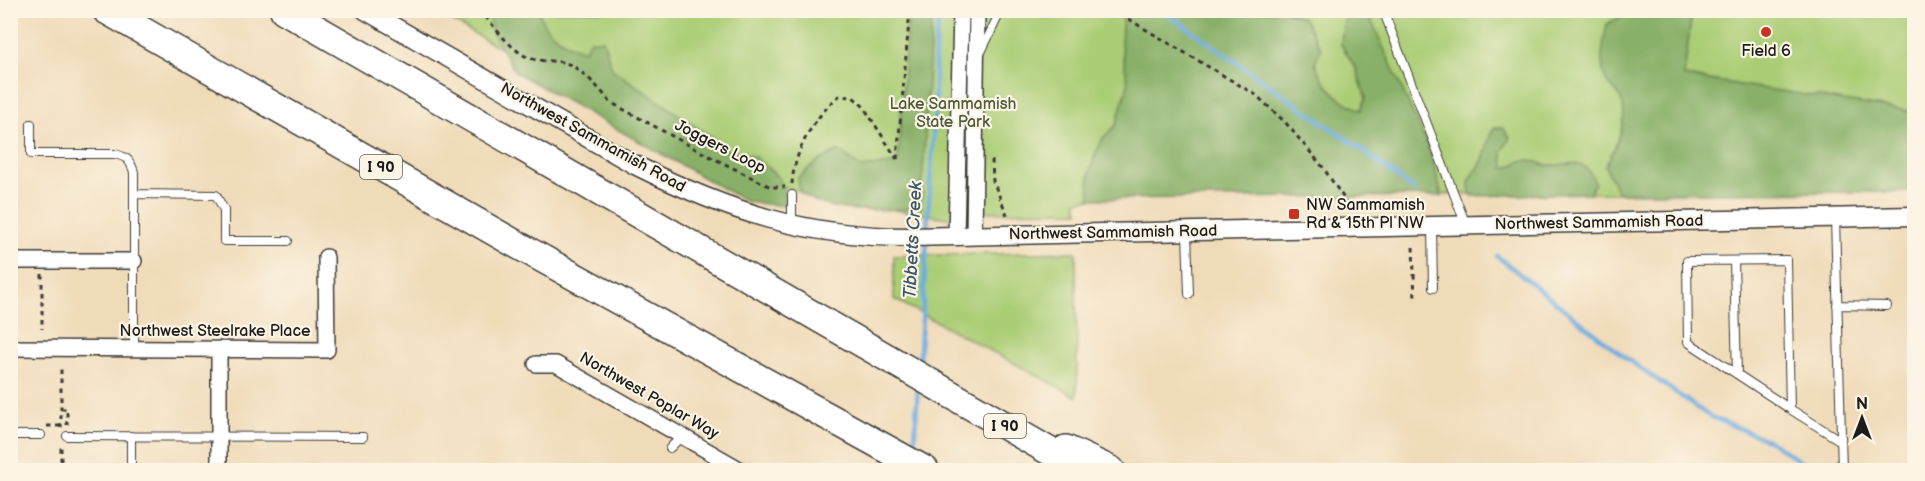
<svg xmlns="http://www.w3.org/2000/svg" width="1925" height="481" font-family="'Balsamiq Sans',sans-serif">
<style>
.green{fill:#abcd76;stroke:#647449;stroke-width:1.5}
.forest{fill:#88b067;stroke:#526642;stroke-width:1.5}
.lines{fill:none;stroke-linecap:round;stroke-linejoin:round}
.stream{stroke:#6cacdf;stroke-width:4.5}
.service-casing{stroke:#3c3934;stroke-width:10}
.minor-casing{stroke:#3c3934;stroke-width:18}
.tertiary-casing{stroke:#3c3934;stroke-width:21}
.motorway-casing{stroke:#3c3934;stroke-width:30}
.path{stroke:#3c3934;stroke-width:3;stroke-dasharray:4.5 4.5;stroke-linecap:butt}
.service{stroke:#fff;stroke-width:8}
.minor{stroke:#fff;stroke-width:15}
.tertiary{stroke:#fff;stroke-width:18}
.motorway{stroke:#fff;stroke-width:27}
.poi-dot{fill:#c8321e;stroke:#fcf5e5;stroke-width:2}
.labels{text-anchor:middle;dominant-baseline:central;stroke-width:4.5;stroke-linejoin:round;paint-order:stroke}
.shield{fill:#fcf5e5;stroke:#5f5d58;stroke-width:1.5}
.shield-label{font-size:15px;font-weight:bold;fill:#1c1c1c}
.poi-label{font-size:16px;fill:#1c1c1c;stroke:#fcf5e5}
.park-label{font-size:16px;fill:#4e5a3c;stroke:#fcf5e5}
.street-label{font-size:16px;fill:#1c1c1c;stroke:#fcf5e5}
.water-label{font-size:18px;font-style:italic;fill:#3c566a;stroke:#fcf5e5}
</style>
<rect width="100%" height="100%" fill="#fcf5e5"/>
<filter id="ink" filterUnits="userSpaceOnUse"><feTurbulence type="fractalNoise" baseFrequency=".0167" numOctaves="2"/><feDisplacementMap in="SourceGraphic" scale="12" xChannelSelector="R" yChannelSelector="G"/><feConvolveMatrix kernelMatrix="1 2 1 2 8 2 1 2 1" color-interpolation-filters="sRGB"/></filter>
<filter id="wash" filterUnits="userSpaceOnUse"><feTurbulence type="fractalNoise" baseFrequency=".008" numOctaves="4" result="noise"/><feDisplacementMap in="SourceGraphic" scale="24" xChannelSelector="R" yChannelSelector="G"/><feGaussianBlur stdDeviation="1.35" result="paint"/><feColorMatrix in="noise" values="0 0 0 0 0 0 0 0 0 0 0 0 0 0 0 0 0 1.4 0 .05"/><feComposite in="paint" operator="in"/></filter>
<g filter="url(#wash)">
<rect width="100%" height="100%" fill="#f0dbb9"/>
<path class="green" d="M434,11H1914V183L1615,193L1091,196L1090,199L1076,201L1079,211L980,212L974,218L956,219L894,210V197L793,190L667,142Z
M1076,252L1077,397L894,299V256Z"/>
<path class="forest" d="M488,11H539C542,31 565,44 584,51L590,40H603L612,69L713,138L721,148L755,157L779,178L785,193V206L747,202L515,72L492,32Z
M908,11H932L921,208C881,209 833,218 800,192L798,178C811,165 823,157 839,151L862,168L898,163Z
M1123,11H1285L1304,18L1321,49L1315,63C1324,87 1338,100 1361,110L1366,98L1356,69L1341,44L1345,11H1367L1430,151L1442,196L1090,199L1089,175L1095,155L1103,138L1116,125L1128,84L1121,44Z
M1626,11H1692L1684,76L1914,112V192L1618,193L1605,166C1615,149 1630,120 1621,99C1618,92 1610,87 1606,80C1598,63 1604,41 1607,24L1625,15Z
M1494,128H1503L1510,138L1502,152L1504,168C1512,167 1514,164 1521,161C1532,157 1539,165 1548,165C1569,166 1585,154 1595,183L1590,193L1472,196C1462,178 1477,175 1483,159C1488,149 1487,138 1494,128Z"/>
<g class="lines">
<path class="stream" d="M1162,10L1365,152L1414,190
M927,231L935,107V46L940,10
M1497,256L1626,358L1709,416L1770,441L1813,470
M919,366L927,240
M914,453L918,386"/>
</g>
</g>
<g filter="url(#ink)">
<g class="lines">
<g class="service-casing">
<path id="service" d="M1383,10L1466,225
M981,52L1001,10
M31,124V154H115C127,157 130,160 134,172V349
M134,194L216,195L224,210V241H288
M1835,218L1842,470
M792,224V195
M1432,226L1433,288
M1187,232L1189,294
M1734,261L1737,374
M1837,305L1887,306
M1790,409L1688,342L1687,261L1787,260L1790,409L1841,441
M10,435H41
M67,436L363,437
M131,436V470
M670,448L682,436"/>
</g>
<g class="minor-casing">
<path id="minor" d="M974,236L977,10
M956,237L961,10
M10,261H134
M10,348L327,350L326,257
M536,364H556L741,470
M219,470V349"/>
</g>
<g class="tertiary-casing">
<path id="tertiary" d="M365,10L635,165C727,211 805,237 909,237L1914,216"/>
</g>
<g class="motorway-casing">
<path id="motorway" d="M106,10L514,243L925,470
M284,10L1082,470
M1066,449L1111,470"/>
</g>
<path class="path" d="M479,10C495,26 505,44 525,56C538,63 550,59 565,63C579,66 601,90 610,102L705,154L771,187H785
M1113,10L1256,95L1285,122L1322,166L1345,200L1348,210
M897,159L910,10
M992,160L993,181L1008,217
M792,184C794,151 814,117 839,96L853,97L863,106L897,159
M1413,247L1415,300
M42,274V329
M61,409H67V425
M47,426H61
M61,428V367
M61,470V443"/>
<use href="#service" class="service"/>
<use href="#minor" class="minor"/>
<use href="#tertiary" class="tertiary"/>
<use href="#motorway" class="motorway"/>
</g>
</g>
<g class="poi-dot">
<circle cx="1766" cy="32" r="6"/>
<rect x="1288" y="208" width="12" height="12" rx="3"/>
</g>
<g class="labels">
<g class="shield">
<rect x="360" y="155" width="42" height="24" rx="4.5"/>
<rect x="984" y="414" width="42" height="24" rx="4.5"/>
</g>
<g class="shield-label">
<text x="381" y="167">I 90</text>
<text x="1005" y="426">I 90</text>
</g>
<g class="poi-label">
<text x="1766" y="51">Field 6</text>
<text x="1306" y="205" text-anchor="start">NW Sammamish<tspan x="1306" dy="18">Rd &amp; 15th Pl NW</tspan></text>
</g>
<g class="park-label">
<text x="953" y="104">Lake Sammamish<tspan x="953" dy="18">State Park</tspan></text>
</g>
<g class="street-label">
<text transform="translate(593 138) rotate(29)">Northwest Sammamish Road</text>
<text transform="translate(720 147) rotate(27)">Joggers Loop</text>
<text transform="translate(1599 223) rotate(-1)">Northwest Sammamish Road</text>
<text transform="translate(1113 233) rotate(-1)">Northwest Sammamish Road</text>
<text x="215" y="331">Northwest Steelrake Place</text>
<text transform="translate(649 396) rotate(30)">Northwest Poplar Way</text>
</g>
<g class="water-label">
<text transform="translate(913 240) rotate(-87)">Tibbetts Creek</text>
</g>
</g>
<rect width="1925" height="481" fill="none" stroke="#fcf5e5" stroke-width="36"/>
<g transform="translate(1862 418)" stroke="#fcf5e5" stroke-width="4.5" paint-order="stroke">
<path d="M0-4.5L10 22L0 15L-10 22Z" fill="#1c1c1c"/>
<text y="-9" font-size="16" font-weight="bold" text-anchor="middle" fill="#1c1c1c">N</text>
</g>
</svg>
